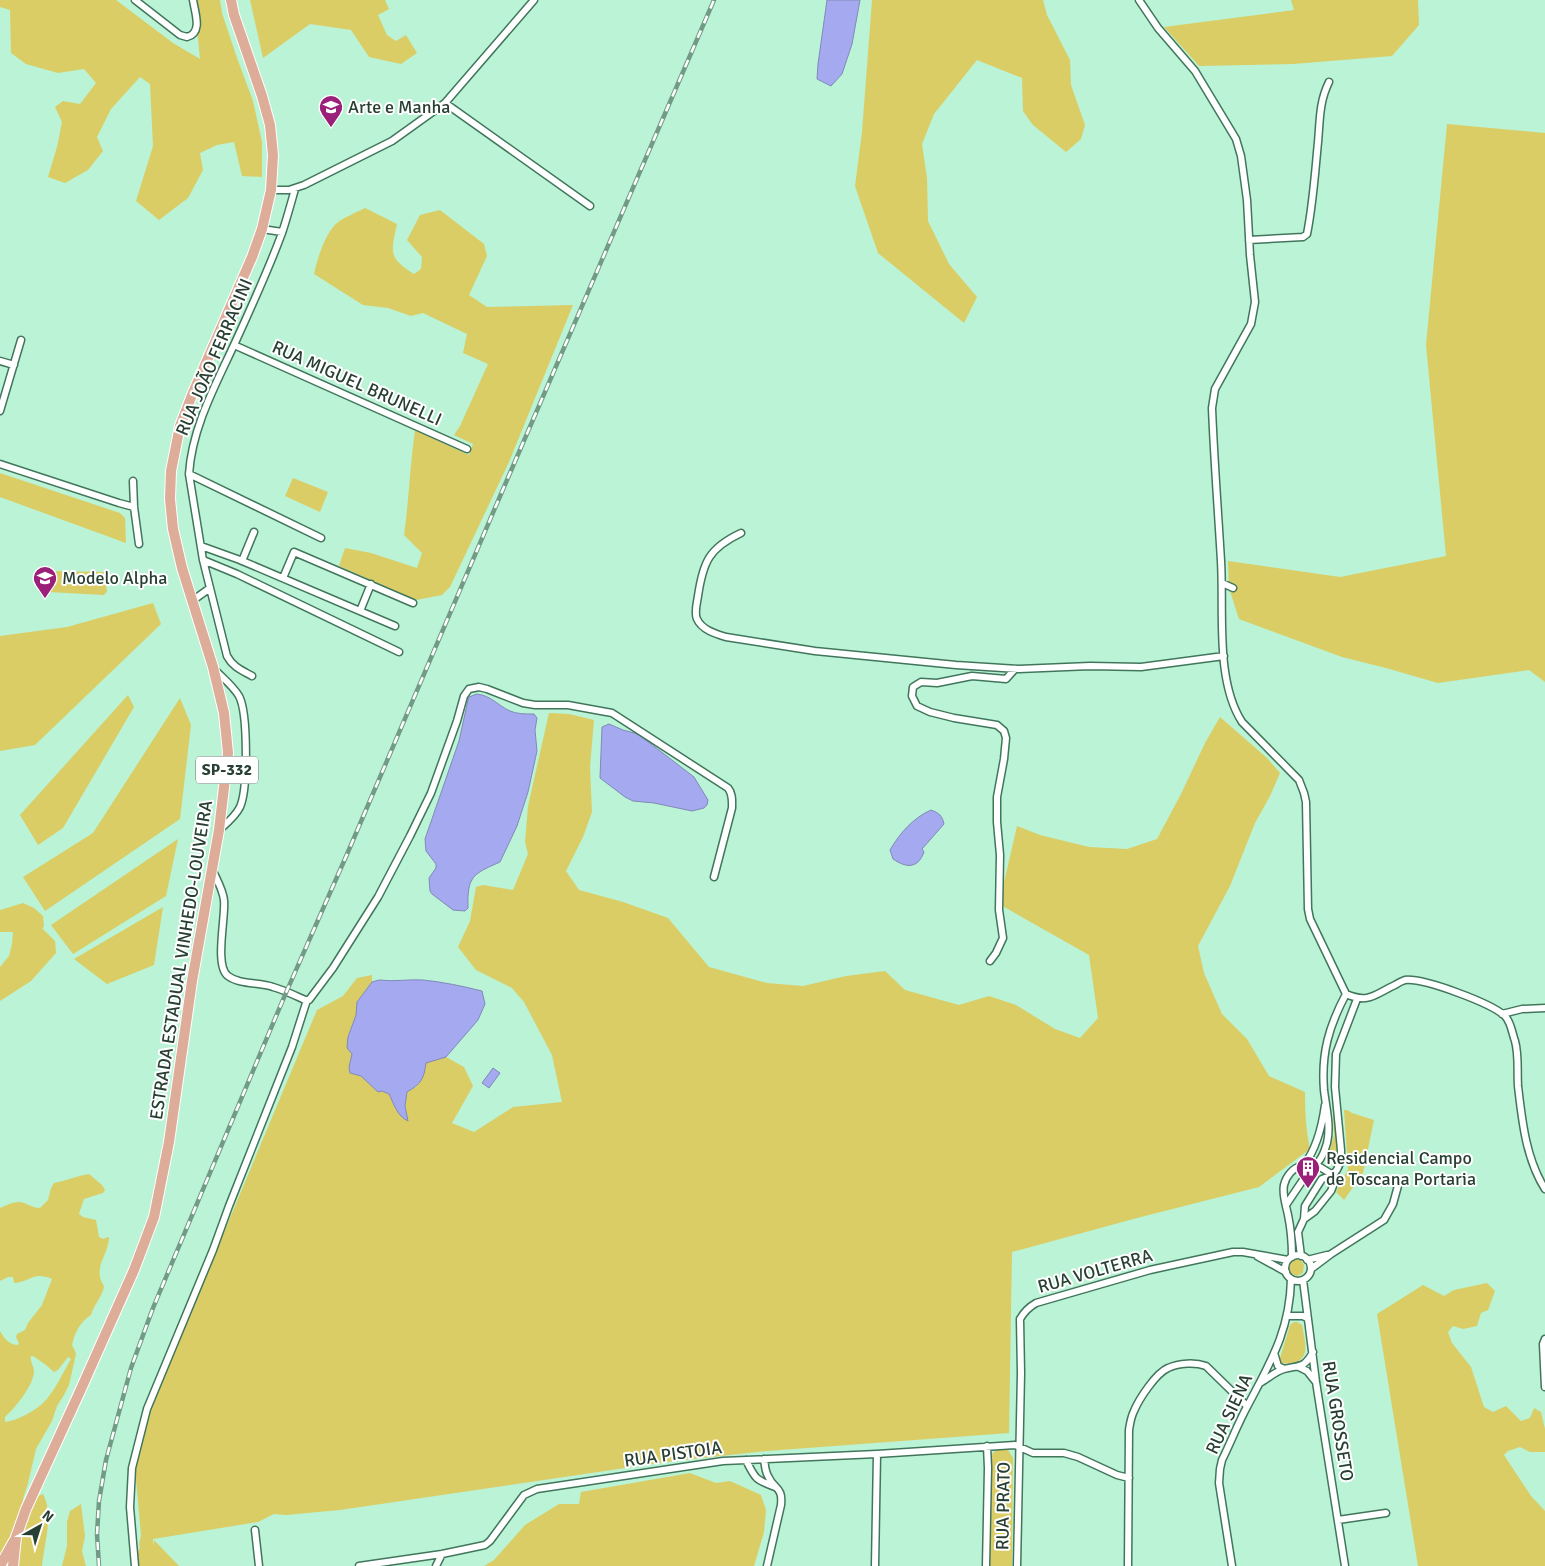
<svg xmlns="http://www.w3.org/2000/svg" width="1545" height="1566" font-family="Signika,sans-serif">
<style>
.green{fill:#dbcd65;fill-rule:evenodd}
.water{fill:#a5a9f0;stroke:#8089b7}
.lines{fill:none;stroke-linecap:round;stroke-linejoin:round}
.street-casing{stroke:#41765c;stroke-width:9}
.primary-casing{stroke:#fff;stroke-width:12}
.street{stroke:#fff;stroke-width:6}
.primary{stroke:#dead9a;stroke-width:10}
.rail-casing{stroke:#729a85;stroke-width:4.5}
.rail{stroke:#fff;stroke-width:2.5;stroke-dasharray:8;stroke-linecap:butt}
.labels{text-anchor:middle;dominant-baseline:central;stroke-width:4;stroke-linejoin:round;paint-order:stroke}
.shield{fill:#fff;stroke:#687970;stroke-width:1}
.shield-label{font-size:16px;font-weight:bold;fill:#283f33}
.poi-label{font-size:18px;fill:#283f33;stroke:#fff;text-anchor:start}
.street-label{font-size:18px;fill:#283f33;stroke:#fff}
</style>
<rect width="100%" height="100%" fill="#baf3d5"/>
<path class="green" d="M0,0H116L173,43L200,59L194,0H220L222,13L237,58L253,101L262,142V177L242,176L234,142L217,145L200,153L203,170L188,198L159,220L136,201L153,146L150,84L140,77L111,109L97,137L103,151L88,170L65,183L48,177L57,147L62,122L55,107L63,101L80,104L96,83L84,69L58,73L26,64L11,53L10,10L0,7Z
M250,0H385L389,9L378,15L387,35L396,41L406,35L417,53L401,64L369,57L351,30L310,24L263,58Z
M872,0H1043L1047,15L1070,60L1071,85L1085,125L1081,139L1066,152L1033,125L1023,111L1022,78L977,60L934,114L922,144L927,178L928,221L949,264L977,297L964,323L878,253L855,186L862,132Z
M1291,0H1418L1419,25L1392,56L1293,64L1199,66L1164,27L1294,10Z
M1447,124L1545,133V682L1529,670L1438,683L1386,668L1342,657L1239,619L1229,588L1228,561L1340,577L1446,556L1426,345Z
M365,208L397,224C391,252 388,258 414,274L421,269L422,257L407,240L420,215L440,210L484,244L487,256L469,295L487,307L573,305L509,462L450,587L442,595L416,600L339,566L345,548L371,553L417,568L422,553L404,535C409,500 410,465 415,430L469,455L473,444L454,435L460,426L488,364L463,353L467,334L423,313L411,316L388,308L363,305L314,274C317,260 325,233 337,223C344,217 356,213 365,208Z
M0,473L120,513L125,518L126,543L0,497Z
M293,478L328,492L320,512L285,496Z
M49,571L104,572L107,591L104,595L48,592Z
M153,603L161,624L35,745L0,751V636L67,627Z
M128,695L134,707L63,828L38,845L20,815Z
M180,698L191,725L180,819L45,911L23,877L93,833Z
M549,713L569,714L594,720L590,767L592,812L583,837L566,871L579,890L623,902L668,918L709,967L767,983L803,986L846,976L885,971L905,990L959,1005L989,996L1016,1005L1055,1029L1080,1038L1098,1018L1089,955L999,904L1017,826L1040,835L1089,847L1127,849L1157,839L1181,794L1205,743L1220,717L1267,758L1280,773L1270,796L1255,823L1230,886L1198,946L1204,973L1222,1014L1247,1039L1269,1076L1305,1092C1305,1112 1306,1130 1310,1149L1259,1187L1137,1218L1012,1252L1009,1433L767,1451L666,1462L340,1510L286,1515L274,1514L258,1522L153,1539V1546L154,1540L179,1566H132L140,1547L139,1545L141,1535L134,1458L145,1421L317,1010L343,996L357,978L372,975V982L357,1002L356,1015L348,1037L352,1053L349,1068L350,1073L361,1076L378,1092L382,1091L389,1094L395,1107L407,1121L405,1106L407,1092L417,1086L426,1062L446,1057L464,1067L473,1086L452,1123L474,1132L513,1107L562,1102L552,1055L524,1002L512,988L476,970L458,947L470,921L476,887L483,885L513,890L528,854L525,842L528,806Z
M178,839L166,896L73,954L51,925Z
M23,903L34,908L43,916L44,927L42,928L55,941L56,953L31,981L0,1001V967L9,956L12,944L13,932H0V910Z
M163,907L154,965L107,984L74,959Z
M1332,1090L1338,1152L1335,1163L1330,1166L1326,1164V1162L1334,1136Z
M1344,1110H1347L1352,1113L1374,1120L1363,1173L1344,1200L1336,1192L1348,1169Z
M89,1174L102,1185L105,1190L103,1193L84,1199L79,1214L83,1217L96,1220L99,1237L103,1239L108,1237L109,1238C108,1256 92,1268 104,1286C103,1296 94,1304 91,1315C80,1322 75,1332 72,1345L75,1351L76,1354L69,1385L64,1395L57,1406L52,1421L36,1449L28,1483L23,1499V1511L36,1497L43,1494C54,1514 44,1545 42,1566H14L22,1514L11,1533L6,1553L0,1563V1331C4,1338 9,1345 18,1345L19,1343L16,1337L17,1334L25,1330L28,1323L42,1305L52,1279C33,1271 31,1282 14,1283L13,1277H8L0,1281V1208C8,1205 16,1200 24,1203C30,1205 33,1208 40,1208L48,1200L51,1188L54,1183C66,1181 76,1176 89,1174ZM31,1356H33L46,1365L54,1372L58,1370L68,1357L71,1359C64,1371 55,1390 46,1400C37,1410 19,1420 5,1422V1417C15,1408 33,1386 34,1372C34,1366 30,1362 31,1356Z
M1295,1259L1301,1260L1304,1265L1303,1273L1297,1276L1290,1273L1288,1268L1290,1262Z
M1487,1283L1495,1291L1488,1310L1481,1313L1477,1326L1463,1329L1453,1326L1448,1332L1452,1343L1471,1367L1484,1407L1493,1412L1506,1406L1521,1421L1530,1418L1534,1408L1541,1412L1545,1429V1452H1530L1520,1447L1508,1451L1504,1455L1531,1496L1545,1511V1566H1418L1377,1314L1423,1285L1444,1296L1454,1290Z
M1294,1322H1297L1302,1325C1304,1338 1312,1359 1293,1363C1288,1363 1286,1364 1281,1363L1280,1358L1290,1325Z
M1002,1448L1008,1450L1013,1458L1012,1566H989L990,1456L997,1449Z
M690,1473L716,1483L730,1481L761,1495L766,1510L764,1532L754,1566H484L494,1560L525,1525L559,1504H579L581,1492Z
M81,1504L85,1536L82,1551L86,1566H62L67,1546V1522L70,1511Z"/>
<path class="water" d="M827,0H860L852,44L842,74L831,86L817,79L818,64Z
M477,694C492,696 497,705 510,711C517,714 525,714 534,714L537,718L535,730L537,751L528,792L517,826L500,862C473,874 467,876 468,908L465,911L453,910L432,894L430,891L429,878L436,868V864L426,851L425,839L459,741L468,700L469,697Z
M609,724L623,730L638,734L694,777L708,800L707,805L704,808L692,811L654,803L633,801L625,797L600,778L602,727Z
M931,810C939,813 942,815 944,824L922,849L924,852C918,869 906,868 893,859L890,850C900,833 913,818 931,810Z
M379,980C394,982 408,979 423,980C443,982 462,986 482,991L485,1004L478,1020L446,1057L426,1063C424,1079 421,1084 407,1092L405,1106L408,1121C397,1116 394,1104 389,1094L382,1091L378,1092L361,1076L350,1073L349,1067L352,1054L347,1048L348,1037L356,1015L357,1002L372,982Z
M493,1068L500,1073L489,1088L482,1083Z"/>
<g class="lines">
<g class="street-casing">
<path id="street" d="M135,0L180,35L187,37C203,33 195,13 193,0
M1139,0L1158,28L1195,71L1236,139L1241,156L1247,200L1250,255L1255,302L1251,324L1215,389L1212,408C1214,459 1218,510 1221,561C1224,611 1215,680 1242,722L1299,780L1304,793L1306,802L1308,909L1310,919L1346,994
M445,103L590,206
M271,190H289L304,185L392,141L445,103L534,0
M262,229L282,232
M1249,240L1303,237L1307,234C1313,204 1315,173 1318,142C1320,121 1319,102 1329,82
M234,345L467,449
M0,361L14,365
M0,411L21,340
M0,464L119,503L134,507
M189,474L321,538
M133,481L134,507L139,544
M741,533C709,548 703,562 698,596C697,603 694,613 697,619C702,630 716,634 726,637L815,651L956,665L1019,669L1090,666L1141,667L1224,656
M201,546L240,560L395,626
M203,560L237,574L399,652
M242,561L254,532
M283,578L294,552L413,603
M1222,583L1233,588
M192,601L210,588
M360,611L371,584
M215,670C223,678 233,686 239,696C248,713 248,789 240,807C235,817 227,823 219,830
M252,676C241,670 233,667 227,656L203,560L189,474C192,428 215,386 234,345C251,308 268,271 282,233C287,218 291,203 295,189
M213,871C217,880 223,890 224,900C226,916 214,966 228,976C240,985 259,982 273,987C284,990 294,995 305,1000H309L333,968L378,897L410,836L431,793L457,721L464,696L469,689L479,687L487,689L523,703L535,705H568L612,713L728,788C733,794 732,801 732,808L714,877
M990,961L996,953L1003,938L999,910L1000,855L997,822V797L1004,759L1006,738L1004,731L997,725L954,718L930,712L917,706L912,696L913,687L921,682L937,683L972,676L1006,679L1015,669
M1346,994C1369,1004 1375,994 1395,985C1398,983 1402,981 1405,980C1424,978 1491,1003 1505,1016C1511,1022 1512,1033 1515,1041C1519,1055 1517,1071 1518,1086C1522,1121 1526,1159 1545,1189
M1502,1014L1522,1009L1545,1008
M1315,1164L1333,1175
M1304,1165C1317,1148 1322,1127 1325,1105
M1286,1205L1309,1171L1314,1165
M1304,1219L1305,1206L1320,1182L1322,1179L1333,1175
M1285 1268a13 13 0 1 1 26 0a13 13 0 1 1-26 0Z
M1257,1256L1286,1272
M1301,1256L1298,1232L1304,1219L1315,1211L1331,1191L1333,1186V1175C1340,1167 1341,1161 1341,1150L1335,1087L1336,1054L1357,999
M1292,1257C1292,1242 1291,1229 1288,1215C1286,1205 1282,1195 1284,1185C1286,1176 1293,1168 1301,1166C1305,1165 1309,1166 1313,1165C1321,1163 1325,1150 1327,1143C1331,1125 1326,1108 1324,1090C1321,1053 1329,1026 1346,994
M1307,1260L1327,1255
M1311,1269L1331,1254L1384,1220L1393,1204L1399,1182
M1303,1280L1316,1382L1345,1566
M1287,1316H1303L1307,1318
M1545,1339L1543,1344L1545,1387
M1274,1353L1278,1366L1284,1369
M1299,1367L1307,1371L1315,1381
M1260,1383C1267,1379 1276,1371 1284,1369C1299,1365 1304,1369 1313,1352
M764,1459C765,1465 765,1471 768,1476C774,1490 783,1486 781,1505L767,1566
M746,1460C755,1479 756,1480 775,1487
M1338,1520L1386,1513
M255,1530L259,1566
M135,1566L130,1507L132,1468L147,1409L213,1250L229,1206L292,1047L307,1000
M359,1566L442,1554L485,1545L490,1541L524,1495L537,1489L723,1461L877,1454L1015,1445L1033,1453H1064L1078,1457L1117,1475L1129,1478
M436,1566L442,1554
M875,1566L877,1454
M986,1566L988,1468L987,1446
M1017,1566L1021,1373L1020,1319C1024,1312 1029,1307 1036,1303L1150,1270L1233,1252H1243L1288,1260
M1128,1566L1129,1430C1130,1423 1131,1417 1134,1411C1139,1399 1156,1373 1168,1368C1179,1363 1195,1362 1206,1366L1247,1406
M1232,1566L1219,1483L1220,1469L1222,1460C1231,1442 1238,1423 1248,1405C1271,1361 1290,1330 1291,1279"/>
</g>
<g class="primary-casing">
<path id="primary" d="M0,1566L14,1541
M13,1566L16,1537L26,1509L81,1389L134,1270L154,1217L169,1142L192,981L219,830L228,753L224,713L213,667L182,568L173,529L170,499L171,471L180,426L192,395L252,257L262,229L271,190L273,155L270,125L262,96L234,15L231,0"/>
</g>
<use href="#street" class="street"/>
<use href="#primary" class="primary"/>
<g class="rail-casing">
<path id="rail" d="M99,1566L97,1534L99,1501L106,1460L131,1368L153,1308L285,995L348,852L507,480L714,0"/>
</g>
<use href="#rail" class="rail"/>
</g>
<defs>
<g id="school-pin" transform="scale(1.25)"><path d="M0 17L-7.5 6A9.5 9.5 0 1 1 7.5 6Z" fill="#9a2079" stroke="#fff"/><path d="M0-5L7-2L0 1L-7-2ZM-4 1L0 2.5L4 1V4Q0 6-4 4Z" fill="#fff"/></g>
<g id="building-pin" transform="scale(1.25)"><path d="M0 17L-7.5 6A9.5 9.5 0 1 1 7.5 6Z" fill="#9a2079" stroke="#fff"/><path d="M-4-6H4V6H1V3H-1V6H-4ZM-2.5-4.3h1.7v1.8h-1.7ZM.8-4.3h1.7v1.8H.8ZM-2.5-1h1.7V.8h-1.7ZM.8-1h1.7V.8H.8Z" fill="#fff"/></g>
</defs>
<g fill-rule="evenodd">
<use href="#school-pin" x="331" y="107"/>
<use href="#school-pin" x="45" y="578"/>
<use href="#building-pin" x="1308" y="1168"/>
</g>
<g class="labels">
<rect class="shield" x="196" y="756.5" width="62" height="27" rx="4"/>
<g class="shield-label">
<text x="227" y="770">SP-332</text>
</g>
<g class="poi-label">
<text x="348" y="107">Arte e Manha</text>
<text x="62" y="578">Modelo Alpha</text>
<text x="1326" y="1158">Residencial Campo<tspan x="1326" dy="21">de Toscana Portaria</tspan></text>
</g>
<g class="street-label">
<text transform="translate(214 357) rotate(-67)">RUA JOÃO FERRACINI</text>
<text transform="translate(357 383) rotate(24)">RUA MIGUEL BRUNELLI</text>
<text transform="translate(181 960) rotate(-81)">ESTRADA ESTADUAL VINHEDO-LOUVEIRA</text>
<text transform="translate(1095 1271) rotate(-16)">RUA VOLTERRA</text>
<text transform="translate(1229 1414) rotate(-65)">RUA SIENA</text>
<text transform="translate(1338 1421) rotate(81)">RUA GROSSETO</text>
<text transform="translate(673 1454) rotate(-8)">RUA PISTOIA</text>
<text transform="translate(1003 1506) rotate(-89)">RUA PRATO</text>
</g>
</g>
<g transform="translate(40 1526) rotate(39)" stroke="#ffffff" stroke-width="4" paint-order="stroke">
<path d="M0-4L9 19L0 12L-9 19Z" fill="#283f33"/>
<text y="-8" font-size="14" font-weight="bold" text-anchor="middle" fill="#283f33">N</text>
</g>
</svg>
